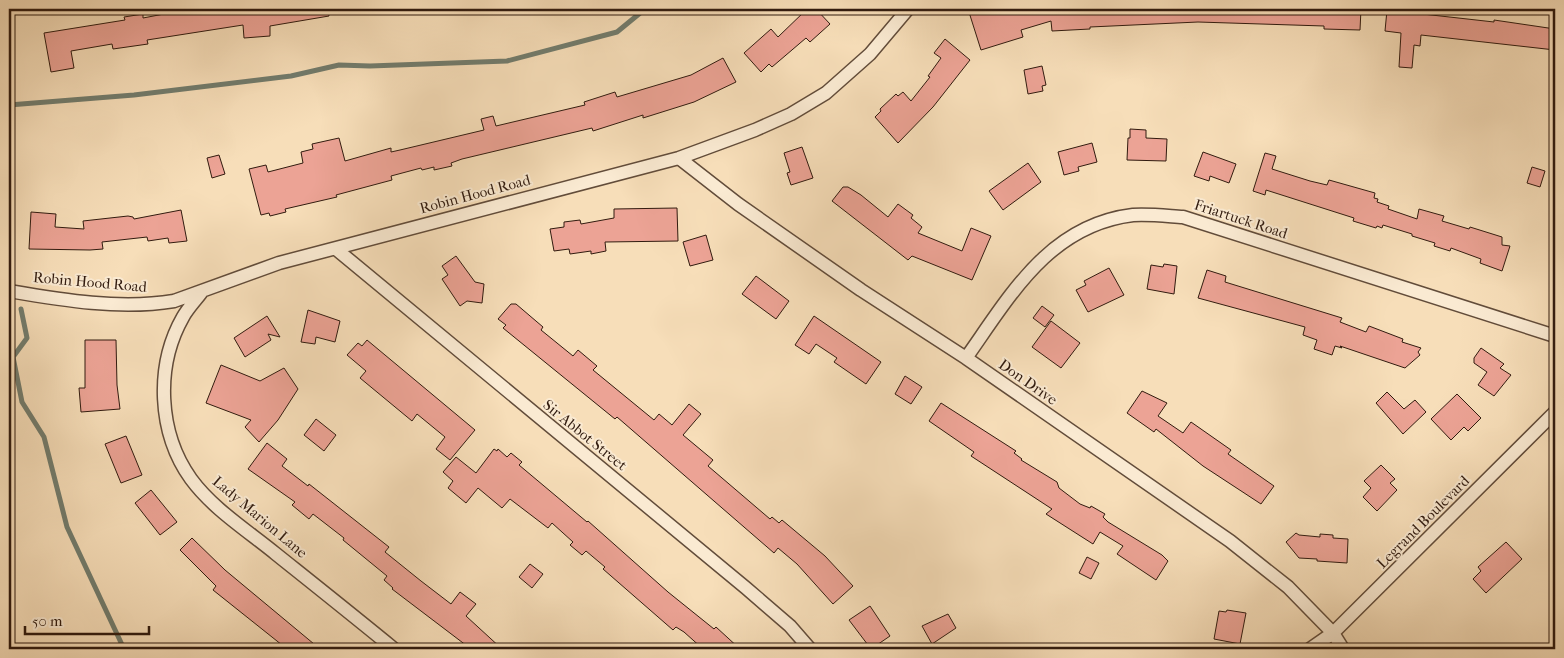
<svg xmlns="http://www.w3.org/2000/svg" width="1564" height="658" font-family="'IM FELL French Canon',serif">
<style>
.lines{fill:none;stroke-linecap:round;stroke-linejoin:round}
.stream{stroke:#727c6d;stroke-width:5}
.building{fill:#eca395;stroke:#311b0f}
.minor-casing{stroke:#624c3a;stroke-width:15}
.minor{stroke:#faead2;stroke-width:12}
.labels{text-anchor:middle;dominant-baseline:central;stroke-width:4;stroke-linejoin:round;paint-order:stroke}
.street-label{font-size:15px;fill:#311b0f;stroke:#faead2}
</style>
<rect width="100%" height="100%" fill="#f7deb9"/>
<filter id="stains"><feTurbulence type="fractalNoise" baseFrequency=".004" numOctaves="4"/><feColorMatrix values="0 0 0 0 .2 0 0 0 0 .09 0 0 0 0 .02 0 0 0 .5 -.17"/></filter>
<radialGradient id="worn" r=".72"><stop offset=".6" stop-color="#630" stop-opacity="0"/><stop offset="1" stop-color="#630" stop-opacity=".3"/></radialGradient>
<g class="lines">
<path class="stream" d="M9,105L134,95L291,76L339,65L370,66L507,61L617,32L645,9
M21,309L27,338L13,357L22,402L44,437L67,527L124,649"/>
</g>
<path class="building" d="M190,9H328L329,16L270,26V36L244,38L243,25L147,40L148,44L113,49L112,44L71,51L74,68L51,72L44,33L125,20L124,17L143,14V18Z
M807,9H816L830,24L810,42L806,38L772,67L769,64L761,72L744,53L771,29L778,37Z
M968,9H1361L1360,30L1324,29V26L1198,22L1090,27V29L1052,31L1051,21L1021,30L1023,37L981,50Z
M1387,10L1494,22V20L1555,29V50L1421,35L1420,46L1414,45L1412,68L1399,67L1401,33L1385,31Z
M945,39L970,60L933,107L898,143L875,117L881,111L880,109L896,94L898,96L903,92L911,101L930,77L928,76L941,58L934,53Z
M723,58L736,82L694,102L643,118V115L593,131L592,128L462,159L451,163L452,166L434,170V167L422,170L421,168L391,176L392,180L336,195L337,197L285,209L286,212L270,216L269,213L261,215L249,169L266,165L268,172L303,163L301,152L313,149L312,144L339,138L345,161L391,148V152L400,150L484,130L481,119L493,116L496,126L585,105L584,102L615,92L617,97L691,75Z
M1042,66L1046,85L1042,86L1043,91L1028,94L1024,70Z
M1130,129L1146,130V138L1167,139L1166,161L1127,160L1128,138H1130Z
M1092,143L1097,162L1078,167L1079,171L1064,175L1058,152Z
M802,147L813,178L791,185L787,173L790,172L784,153Z
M1203,152L1236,164L1229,183L1210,176L1209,181L1194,176Z
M1265,153L1276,156L1272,169L1310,181L1327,185L1329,180L1375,193L1374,198L1378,199L1377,202L1389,206L1388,209L1417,219L1419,209L1444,216L1442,221L1469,229L1470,227L1502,237V245L1510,246L1502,271L1480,263L1481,259L1451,248L1450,251L1434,246L1435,243L1412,236V234L1383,225L1382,228L1377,226L1376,228L1353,221L1354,218L1266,190L1265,195L1253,191Z
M219,155L225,174L212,178L207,158Z
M1028,163L1041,182L1003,210L989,191Z
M1532,167L1545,171L1540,187L1527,183Z
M843,187H848L861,195L888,217L898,204L913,215L911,218L922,227L918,233L962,251L971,228L991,236L972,280L912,256L908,260L832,201Z
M677,208L678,241L605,242L606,251L591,254V251L570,254L569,249L554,251L550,229L564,227V222L580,220L581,224L614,218V209Z
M181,210L187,241L169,243L168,238L148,241L147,237L102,242L103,249L90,250L29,249L31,212L56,214L55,227L84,229L83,221L128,216L133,217L134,219Z
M706,235L713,260L690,266L683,242Z
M456,256L475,282L484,284L482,303L467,301L460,306L442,279L448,275L442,266Z
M1164,264L1177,266L1174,294L1147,289L1151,265L1163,267Z
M1109,268L1124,295L1088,312L1076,290L1086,285L1084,281Z
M1207,270L1226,276L1225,282L1342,318L1340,322L1366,332L1369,326L1403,339L1402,342L1421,348L1418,352L1420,355L1405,368L1340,346L1342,348L1335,346L1332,355L1314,349L1317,340L1303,335L1305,327L1198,298Z
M756,276L789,301L776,319L742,294Z
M511,304H516L543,327L541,330L573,356L578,350L597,366L593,370L654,420L659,414L672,425L689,404L701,414L683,435L713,460L708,466L770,519L772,517L779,523L782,520L825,556L853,586L833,604L797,564L778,548L774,553L617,417L615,419L503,328L506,325L498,319Z
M1042,306L1054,315L1045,327L1033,318Z
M308,310L340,321L335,342L316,337L315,344L301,342Z
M267,316L280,337L268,334L271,340L245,357L234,338Z
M814,316L881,362L866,384L834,362L837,358L816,344L809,354L795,345Z
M1051,321L1080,343L1061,368L1032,347Z
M85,340H116L117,385L120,409L81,412L79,388H85Z
M367,340L475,430L450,460L436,449L445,437L417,414L412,421L360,378L366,371L347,355L358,343L362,346Z
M1481,348L1504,364L1500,368L1511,375L1494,396L1478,385L1487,372L1474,363V358Z
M221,365L260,381L284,368L298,389L278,420L259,442L245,427L251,420L206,403Z
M905,376L922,387L911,404L895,394Z
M1142,391L1167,403L1158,416L1183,433L1191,422L1231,450L1228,454L1274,486L1261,504L1203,466L1156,429L1154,432L1127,413Z
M1387,392L1404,409L1415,400L1426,412L1403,434L1376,403Z
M1457,394L1481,418L1468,431L1464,427L1451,440L1431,419Z
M941,403L1016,451L1014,453L1022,459L1021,460L1057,482L1059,488L1080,504L1090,508L1091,506L1105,514L1103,517L1108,522L1162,555L1168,561L1156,580L1117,554L1123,546L1100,532L1093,544L1046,514L1052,509L971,456L974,452L929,421Z
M316,419L336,435L324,451L304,435Z
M126,436L142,475L121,483L105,444Z
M267,443L287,459L282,466L308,486L309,484L389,547L385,552L421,581L451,604L460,592L476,604L466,616L502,649H471L392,589L393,588L384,580L387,576L343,540L344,538L313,514L309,519L292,505L295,502L248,469Z
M494,449L497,451L498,449L507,457L511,453L522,462L519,465L587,522L588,521L668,592L714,629L716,627L740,649H703L684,632L676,627L673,630L603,569L605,567L586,551L582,555L570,545L573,542L552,523L548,528L510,499L502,508L478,488L466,503L448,488L453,481L443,472L456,457L476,473Z
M1381,465L1395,479L1390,483L1397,490L1377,511L1363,497L1371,488L1364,481Z
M151,490L177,522L160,535L135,503Z
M1296,533L1299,535L1320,537V534L1333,535V538L1348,539L1347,563L1317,561V559L1299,558L1286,542Z
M192,538L225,570L320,649H287L213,590L216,586L180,550Z
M1506,542L1522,559L1486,593L1473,579L1481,571L1478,567Z
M1087,557L1099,563L1091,579L1079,573Z
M530,564L543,574L532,588L519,577Z
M870,606L890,636L871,649L849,620Z
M1227,610L1246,613L1240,644L1214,639L1219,611L1226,612Z
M948,614L956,628L932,644L922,626Z"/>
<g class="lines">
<g class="minor-casing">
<path id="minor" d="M679,158L738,204L861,290L966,358L1230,541L1288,587L1333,633L1343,649
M336,249L746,588L790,626L810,649
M9,291C62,300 120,310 174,301L279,263L679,158L755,130L791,114L826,93L870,54L908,9
M201,293C195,301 188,308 183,317C155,366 158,433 191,479C213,509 248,531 276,554C316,586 355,617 394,649
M966,358C1010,296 1049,225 1133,215C1150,214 1167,216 1183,217L1555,336
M1310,649L1333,633L1555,412"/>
</g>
<use href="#minor" class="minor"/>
</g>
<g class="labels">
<g class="street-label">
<text transform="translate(475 194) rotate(-15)">Robin Hood Road</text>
<text transform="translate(1241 219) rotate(18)">Friartuck Road</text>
<text transform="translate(90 282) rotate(5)">Robin Hood Road</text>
<text transform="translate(1028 382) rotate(35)">Don Drive</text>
<text transform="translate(585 435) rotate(39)">Sir Abbot Street</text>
<text transform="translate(260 517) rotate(40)">Lady Marion Lane</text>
<text transform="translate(1423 522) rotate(-45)">Legrand Boulevard</text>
</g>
</g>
<rect width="1564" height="658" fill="none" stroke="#f7deb9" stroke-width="30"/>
<rect x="10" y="10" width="1544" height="638" fill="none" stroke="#311b0f" stroke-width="2.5"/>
<rect x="15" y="15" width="1534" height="628" fill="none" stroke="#311b0f"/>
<path d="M25 626v8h124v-8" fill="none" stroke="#311b0f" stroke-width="2.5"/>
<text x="32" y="626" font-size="15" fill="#311b0f" stroke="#faead2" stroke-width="4" paint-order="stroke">50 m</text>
<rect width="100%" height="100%" filter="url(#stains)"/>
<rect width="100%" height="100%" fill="url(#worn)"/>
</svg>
